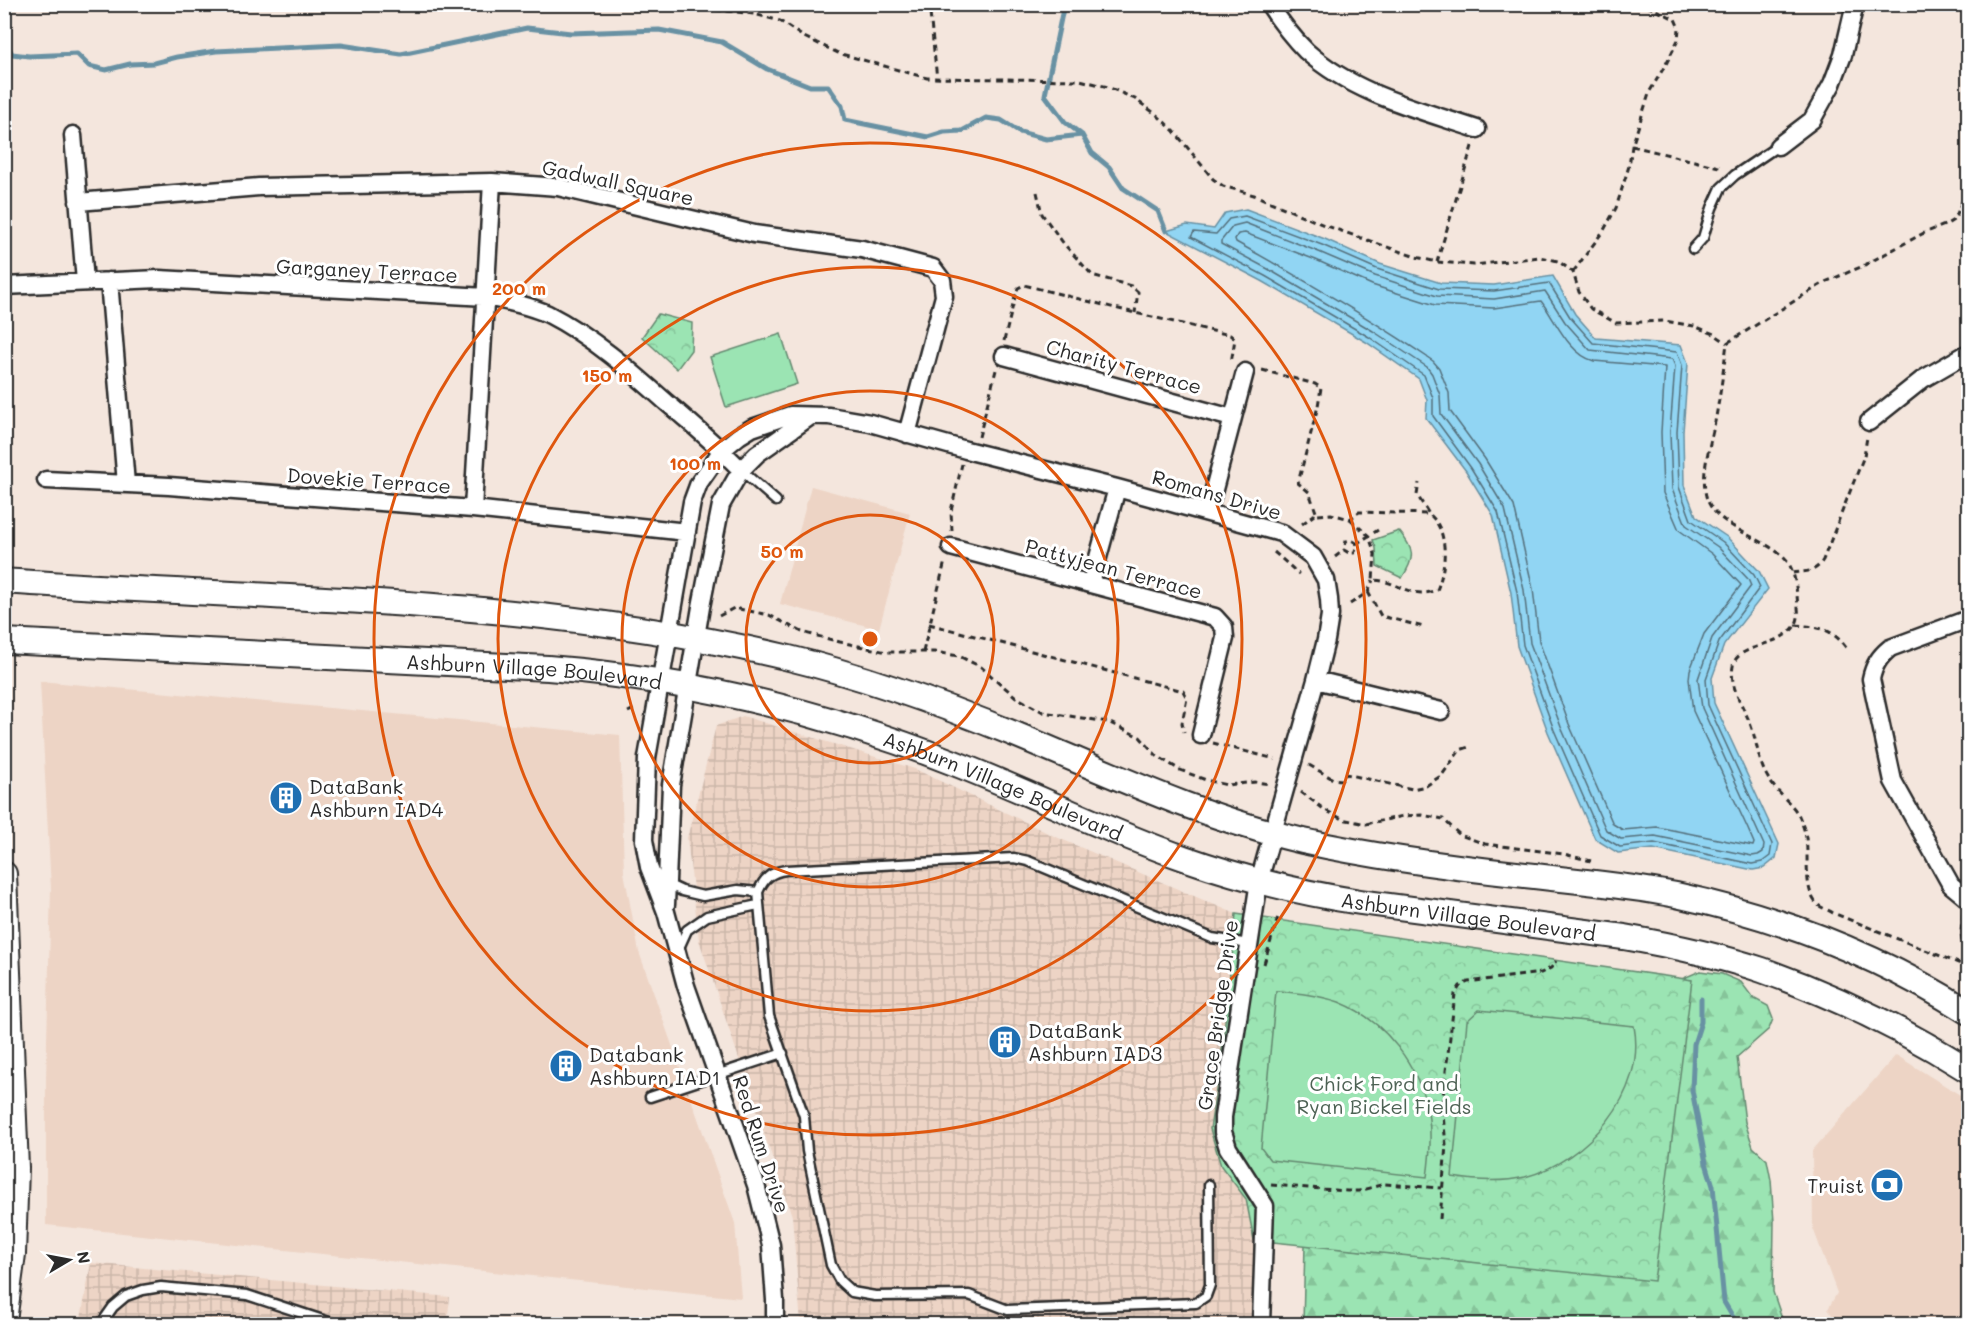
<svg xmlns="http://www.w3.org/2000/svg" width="1973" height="1329" font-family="Mali,sans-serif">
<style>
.built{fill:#edd4c5}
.industrial{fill:url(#industrial-grid)}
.forest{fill:url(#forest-firs);stroke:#63886f;stroke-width:1.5}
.park{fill:url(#park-crowns);stroke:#63886f;stroke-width:1.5}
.garden{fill:#9be4b3;stroke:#63886f;stroke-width:1.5}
.water{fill:#91d5f3;stroke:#6891a3;stroke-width:1.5}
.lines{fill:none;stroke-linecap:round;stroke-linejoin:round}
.shore{stroke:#546f7b;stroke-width:1.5}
.stream{stroke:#6891a3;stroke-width:5}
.lane-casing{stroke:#2b2b2b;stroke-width:13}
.street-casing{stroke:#2b2b2b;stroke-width:21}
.secondary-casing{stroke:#2b2b2b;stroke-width:28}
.path{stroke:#2b2b2b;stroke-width:3;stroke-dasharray:6 4.5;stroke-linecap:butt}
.lane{stroke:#fff;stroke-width:8}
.street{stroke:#fff;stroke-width:16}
.secondary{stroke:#fff;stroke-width:24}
.ring{fill:none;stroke:#df570e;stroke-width:3}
.labels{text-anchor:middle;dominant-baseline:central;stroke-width:6;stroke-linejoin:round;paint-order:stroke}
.street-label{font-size:20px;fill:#2b2b2b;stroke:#fff}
.poi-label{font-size:20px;fill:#2b2b2b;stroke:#fff;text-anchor:start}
.park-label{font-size:20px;fill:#4d6254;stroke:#fff}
.centre{fill:#df570e;stroke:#fff;stroke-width:3}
.ring-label{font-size:18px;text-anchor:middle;font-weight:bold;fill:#df570e;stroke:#fff;stroke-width:6;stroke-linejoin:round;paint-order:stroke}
</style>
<defs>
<pattern id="industrial-grid" width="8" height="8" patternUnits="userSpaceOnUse" patternTransform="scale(1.5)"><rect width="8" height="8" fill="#edd4c5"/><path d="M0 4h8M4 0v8" fill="none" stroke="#cbb6a9"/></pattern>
<pattern id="forest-firs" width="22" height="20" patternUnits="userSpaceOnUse" patternTransform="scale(1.5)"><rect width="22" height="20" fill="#9be4b3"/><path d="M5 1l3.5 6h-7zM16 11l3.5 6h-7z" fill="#86c49a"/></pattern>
<pattern id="park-crowns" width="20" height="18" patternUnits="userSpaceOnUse" patternTransform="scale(1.5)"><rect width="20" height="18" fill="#9be4b3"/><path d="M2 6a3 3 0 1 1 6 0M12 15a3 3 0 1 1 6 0" fill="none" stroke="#86c49a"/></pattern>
</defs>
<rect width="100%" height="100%" fill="#f4e6dd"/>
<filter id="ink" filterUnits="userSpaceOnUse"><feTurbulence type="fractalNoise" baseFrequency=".0167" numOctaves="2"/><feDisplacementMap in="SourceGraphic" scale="12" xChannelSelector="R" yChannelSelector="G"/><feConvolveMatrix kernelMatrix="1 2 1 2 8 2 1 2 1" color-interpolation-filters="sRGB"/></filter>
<g filter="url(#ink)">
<path class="built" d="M811,486L910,513L879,629L780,604Z
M40,681L620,735L624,872L639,952L735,1223L741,1298L46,1225V1080L51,889Z
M1896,1055L1968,1100V1324H1838L1828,1309L1837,1293L1813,1228L1812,1151Z"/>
<path class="industrial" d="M743,716L915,769L1054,836L1236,914L1222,1051L1210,1129L1221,1166L1246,1199L1254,1240L1252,1324H801L792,1216L699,940L687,838L716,726Z
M91,1263L450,1297L447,1324H80Z"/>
<path class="forest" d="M1700,971L1722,974L1741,982L1753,998L1768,1006L1773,1019L1769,1029L1737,1057L1745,1122L1753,1147L1767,1160L1771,1180L1774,1222L1773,1292L1784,1324H1303L1305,1245L1593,1274L1625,1265L1677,981Z"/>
<path class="park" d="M658,314L692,323L691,350L677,369L642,337Z
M1399,531C1414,549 1416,557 1402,578L1377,566L1376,548L1373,540Z
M1236,914L1692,980L1654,1281L1254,1240L1246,1199L1221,1166L1210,1129L1222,1051Z"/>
<path class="garden" d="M781,334L797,384L726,407L710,357Z
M1276,991C1297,993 1319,995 1339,1002C1385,1020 1419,1066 1428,1113C1432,1134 1430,1156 1427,1177L1270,1160L1261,1148Z
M1479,1010L1634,1026C1647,1094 1587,1160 1525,1177C1500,1183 1476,1181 1452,1177L1467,1021Z"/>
<path class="water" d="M1246,209L1325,239L1380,264L1441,283L1494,285L1553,276L1575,314L1596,338L1681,345L1688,363L1683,432L1684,485L1696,516L1727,537L1759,571L1768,589L1724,645L1712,678L1714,703L1779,844L1776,858L1764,868L1753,870L1653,849L1618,853L1595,839L1548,732L1517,646L1511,593L1493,515L1466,471L1426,418L1427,400L1419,379L1366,342L1262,281L1166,231L1187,225L1214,229L1225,213Z"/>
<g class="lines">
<path class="shore" d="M1245,216L1322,245L1377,269L1439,289L1494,291L1549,283L1570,317L1593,343L1677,352L1682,365L1677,432L1679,487L1691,520L1723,542L1754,575L1760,587L1719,642L1706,679L1708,705L1772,844L1770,856L1762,862L1752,864L1654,843L1620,847L1600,835L1554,730L1523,645L1517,592L1498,512L1471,468L1433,416V398L1424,375L1369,337L1265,276L1191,237L1194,232L1216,234L1229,219Z
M1245,223L1319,252L1375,276L1437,296L1494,299L1545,291L1565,322L1590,350L1672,359L1675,366L1670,432L1672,489L1686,525L1718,547L1748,579L1751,586L1712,638L1698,679L1702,708L1764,845L1763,852L1758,855L1752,856L1655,836L1621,839L1606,830L1561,727L1530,643L1524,590L1505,509L1478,464L1441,414L1440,395L1432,374L1427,367L1373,331L1268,269L1221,244V241L1233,226Z
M1245,233L1316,260L1372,285L1435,305L1494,308L1541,301C1555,319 1569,355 1594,361L1665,367L1661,432L1663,493L1679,530L1712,554L1741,585L1704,634L1690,670L1689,679L1693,711L1747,827L1754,843L1753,846L1657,827L1623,830L1613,824L1569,724L1539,641L1533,589L1514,506L1485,459L1450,411L1449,393L1439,368L1433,361C1369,317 1303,279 1236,242L1235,239L1238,234Z"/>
<path class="stream" d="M1064,4L1045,95L1065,122L1082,135L1092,153L1109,167L1123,188L1158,211L1166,231
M4,40L12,54L29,56L77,54L89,66L106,70L130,64L154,63L177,57L216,51L341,45L401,54L527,28L571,33L659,30L722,42L767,69L810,86H828L842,106L845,120L928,137L944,132L962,131L986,118L1001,120L1020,132L1046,139L1082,135
M1701,999V1022L1694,1044L1692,1090L1706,1163L1713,1186L1724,1302L1737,1324"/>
<g class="lane-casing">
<path id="lane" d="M1693,249L1703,238L1712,208L1721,188L1735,175L1778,146
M741,470L776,501
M667,884L682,891L703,896L738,890L758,892
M678,950L687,930L707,916L758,905
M650,1097L783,1053
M1209,1185L1210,1285L1206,1296L1196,1303L1008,1310L969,1295L875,1296L852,1292L840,1281L831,1265L807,1151L804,1116L769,1016L758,892C764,878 771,872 786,870L1014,858L1028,861L1212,938L1249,944
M101,1324L113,1307L126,1296L143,1290L161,1287L247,1295L335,1324"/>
</g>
<g class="street-casing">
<path id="street" d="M1269,4C1280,21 1292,37 1306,51C1354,94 1417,109 1477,129
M73,135L85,282
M1778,146L1812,120L1832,84L1843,55L1855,4
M78,202L259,187L492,182L558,187L754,234L862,249L933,268L942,280L944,296L907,434
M109,281L126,484
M4,286L159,279L486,297C506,301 528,305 548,314C591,336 630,370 666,402C692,424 718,446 741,470
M1004,356L1232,418
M1869,422L1923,379L1968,353
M46,480L169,486L473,509L687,532
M473,509L492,182
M1208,512L1245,372
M951,547L1215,617L1224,627L1225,638L1201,735
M1091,583L1117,488
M1968,619L1890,648C1879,657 1874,665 1871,679L1893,781L1951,885L1968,899
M1316,680L1441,711
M666,905L671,785L701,607L721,505L741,470L757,454L811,416
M775,1324V1300L771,1245L756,1185L686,986L666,912L649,867L644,840L647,758L692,502L699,483L722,450L739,436L752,428L790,415L829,416L870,423L966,450L1117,488L1281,533L1313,557L1326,580L1329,599L1330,615L1326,640L1316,680L1259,881L1223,1117V1132L1228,1148L1265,1206L1261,1324"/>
</g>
<g class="secondary-casing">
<g id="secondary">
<path d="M4,581C265,600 529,596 785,657C864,676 941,704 1017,735C1111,774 1203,818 1303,841C1375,857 1451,867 1525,875C1575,881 1626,885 1676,895C1779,917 1880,956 1968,1012"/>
<path id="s1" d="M4,641L548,668C686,679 825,712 954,763C1031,793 1106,831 1184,858C1241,878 1301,893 1360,902L1624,937C1670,945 1717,955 1762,970C1835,996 1903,1029 1968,1070"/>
<path d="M4,874L16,1168L13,1254L4,1321"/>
</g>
</g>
<path class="path" d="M664,4L754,14L780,21L802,36L838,53L927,78L1080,80L1108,87L1135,99L1157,115L1174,131L1213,179L1223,186L1254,195L1324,225L1416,257L1437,262L1474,265L1540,257L1558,261L1573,272L1579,292L1591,309L1616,323L1665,321L1694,326L1714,334L1727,343
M716,4L717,11
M929,4L937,79
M1632,146L1723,168
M1037,192L1042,214L1064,244L1092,275L1131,286L1138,292L1135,313
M1968,193L1964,196L1955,219L1947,224L1922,234L1861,267L1825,282L1727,343C1724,366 1721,389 1717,411C1713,437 1700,470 1706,496C1715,530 1772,538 1789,564C1796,576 1797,594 1798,608C1804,649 1737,639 1733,666C1729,689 1744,706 1751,726C1758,745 1758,764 1770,781C1778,794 1792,803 1799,816C1802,823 1805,831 1806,838C1809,857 1803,889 1817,904C1821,908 1829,910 1833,913L1968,967
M1437,262L1473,143
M1573,272L1604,230L1616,208L1629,166L1632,146L1650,91L1666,64L1678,40L1679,28L1675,19L1643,4
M1004,341L1016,293L1018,288L1024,285L1135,313L1230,335L1235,339L1231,363
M1262,370L1315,384L1321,388L1318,406L1298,483L1309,492L1317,515L1331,514L1350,519L1359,512L1429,514L1417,495L1419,483
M979,437L996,370
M1350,519L1369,536L1375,554L1373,580C1400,581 1410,600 1437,590C1446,568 1450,531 1429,514
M1302,524L1314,515L1315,511
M952,531L951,511L962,464
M1356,544L1378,530
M1274,552L1299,574
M1335,557L1344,550L1349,553H1354L1357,546L1355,542L1351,540L1346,541L1344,550
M1793,573C1807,571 1815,573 1823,560L1864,456L1867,437
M1368,592L1381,616L1424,627
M1350,604L1368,592L1373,580
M719,616L734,608L769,615L802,632L840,642L887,652H934L959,656L981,667L1016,697L1043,712L1108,722L1140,737L1157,756L1180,770L1206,780L1227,785L1256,782L1270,784
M929,624L1183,691L1187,698L1182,723L1184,732
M1795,625C1820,627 1832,628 1847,649
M923,652L945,561
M628,712L636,708
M1213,743L1275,759
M1309,765L1333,779L1342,780L1346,774L1412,789L1426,786L1442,775L1460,750L1472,746
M1301,792L1325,810L1342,819L1366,824L1404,816L1422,815L1443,819L1460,835L1485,844L1564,854L1591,861
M1963,914L1961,932L1965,965
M1961,932L1968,933
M1264,964L1278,917
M1271,1185L1347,1191H1359L1384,1184L1442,1188
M1440,1219L1446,1145L1442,1105L1455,994L1460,986L1468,982L1541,973L1551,968L1556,961"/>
<use href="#lane" class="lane"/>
<use href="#street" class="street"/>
<use href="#secondary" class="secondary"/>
</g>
</g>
<g class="ring">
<circle cx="870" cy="639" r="124"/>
<circle cx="870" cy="639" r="248"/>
<circle cx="870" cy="639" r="372"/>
<circle cx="870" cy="639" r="496"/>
</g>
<defs>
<g id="building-disc" transform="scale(1.725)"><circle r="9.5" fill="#1f6fb2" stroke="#fff"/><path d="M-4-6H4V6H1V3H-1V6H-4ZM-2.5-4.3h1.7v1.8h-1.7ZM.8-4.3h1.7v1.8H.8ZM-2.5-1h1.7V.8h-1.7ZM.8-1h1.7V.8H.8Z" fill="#fff"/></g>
<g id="bank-disc" transform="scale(1.725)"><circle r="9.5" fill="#1f6fb2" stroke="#fff"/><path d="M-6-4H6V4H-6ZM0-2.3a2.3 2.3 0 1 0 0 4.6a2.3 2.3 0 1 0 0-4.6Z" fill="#fff"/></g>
</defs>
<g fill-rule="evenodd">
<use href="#building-disc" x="286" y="798"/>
<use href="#building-disc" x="1005" y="1042"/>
<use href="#building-disc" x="566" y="1066"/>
<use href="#bank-disc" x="1887" y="1185"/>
</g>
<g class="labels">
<g class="street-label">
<text transform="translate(618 182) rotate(12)">Gadwall Square</text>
<text transform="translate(367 270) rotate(3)">Garganey Terrace</text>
<text transform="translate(1124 366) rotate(15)">Charity Terrace</text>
<text transform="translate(369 480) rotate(4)">Dovekie Terrace</text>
<text transform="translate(1217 494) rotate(16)">Romans Drive</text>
<text transform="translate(1114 568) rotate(15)">Pattyjean Terrace</text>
<text stroke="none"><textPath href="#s1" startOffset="531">Ashburn Village Boulevard</textPath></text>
<text stroke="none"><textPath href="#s1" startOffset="1017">Ashburn Village Boulevard</textPath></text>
<text stroke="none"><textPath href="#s1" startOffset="1503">Ashburn Village Boulevard</textPath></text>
<text transform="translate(1217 1015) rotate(-82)">Grace Bridge Drive</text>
<text transform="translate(762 1144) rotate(72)">Red Rum Drive</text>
</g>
<g class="poi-label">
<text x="309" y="786">DataBank<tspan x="309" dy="23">Ashburn IAD4</tspan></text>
<text x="1028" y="1030">DataBank<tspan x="1028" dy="23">Ashburn IAD3</tspan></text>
<text x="589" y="1054">Databank<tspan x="589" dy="23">Ashburn IAD1</tspan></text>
<text x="1864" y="1185" text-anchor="end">Truist</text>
</g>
<g class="park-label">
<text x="1384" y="1083">Chick Ford and<tspan x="1384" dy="23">Ryan Bickel Fields</tspan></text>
</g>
</g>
<circle cx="870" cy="639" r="9" class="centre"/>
<g class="ring-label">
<text x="519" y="295">200 m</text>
<text x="607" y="382">150 m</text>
<text x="695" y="470">100 m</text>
<text x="782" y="558">50 m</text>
</g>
<rect width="1973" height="1329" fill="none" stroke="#fff" stroke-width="24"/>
<rect x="12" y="12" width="1949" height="1305" fill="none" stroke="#2b2b2b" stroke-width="2" filter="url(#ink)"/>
<g transform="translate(69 1260) rotate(80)" stroke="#ffffff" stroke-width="4.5" paint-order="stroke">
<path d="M0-4.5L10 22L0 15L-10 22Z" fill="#2b2b2b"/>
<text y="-9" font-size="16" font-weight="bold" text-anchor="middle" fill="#2b2b2b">N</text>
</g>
</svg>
